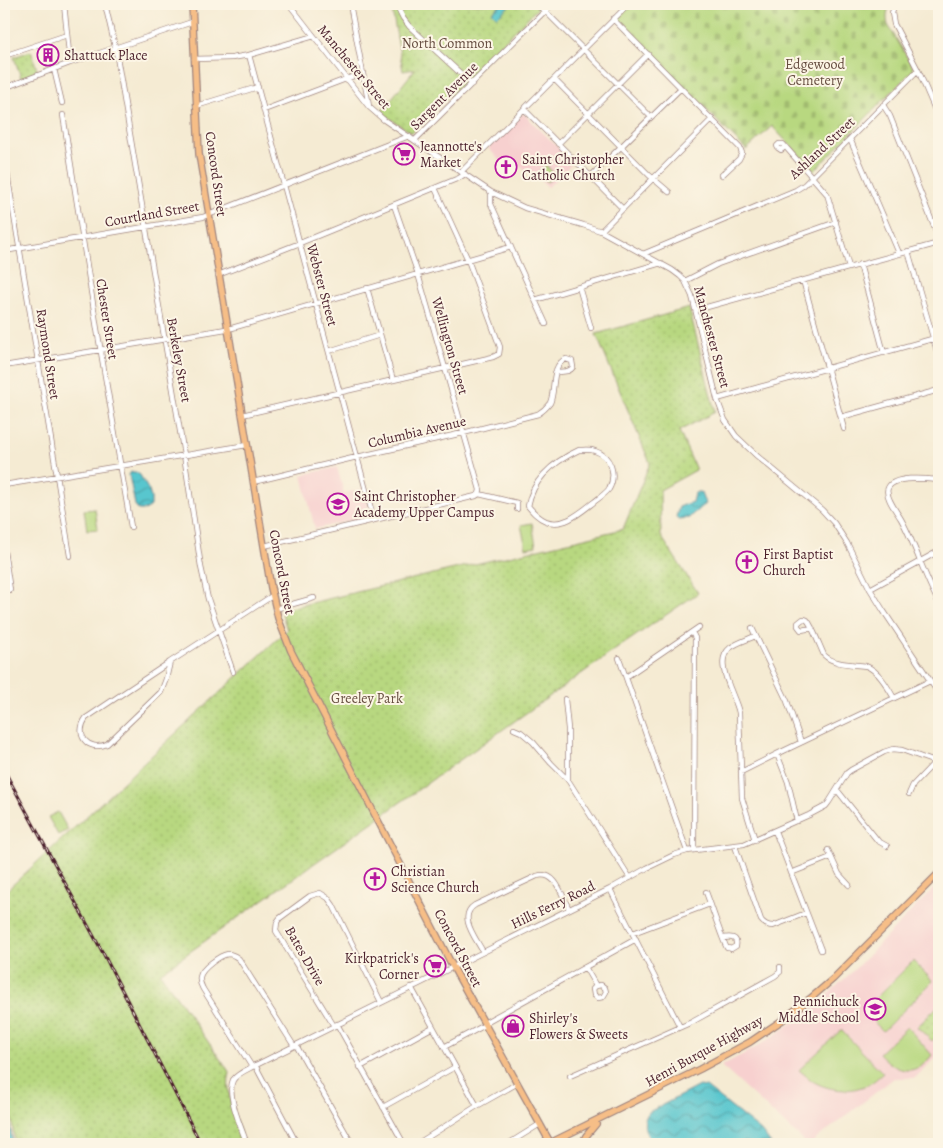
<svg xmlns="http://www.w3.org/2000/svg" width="943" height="1148" font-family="Alegreya,serif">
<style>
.built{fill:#f7d0cf}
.grass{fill:#b8d880;stroke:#817c56}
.cemetery{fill:url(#cemetery-stones);stroke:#817c56}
.park{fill:url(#park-dots);stroke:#817c56}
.water{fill:url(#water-waves);stroke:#52727c}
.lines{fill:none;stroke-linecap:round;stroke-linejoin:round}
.minor-casing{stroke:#a0857f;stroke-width:6}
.major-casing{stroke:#a0857f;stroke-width:8}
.minor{stroke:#fff;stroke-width:4.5}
.major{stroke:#f6be87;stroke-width:5.5}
.rail-casing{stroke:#4a1f2b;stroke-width:3}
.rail{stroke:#fcf5e5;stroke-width:1;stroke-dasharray:4;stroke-linecap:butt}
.labels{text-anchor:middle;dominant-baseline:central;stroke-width:4;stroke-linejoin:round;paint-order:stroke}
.park-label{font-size:14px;fill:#664d40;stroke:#fcf5e5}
.poi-label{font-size:14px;fill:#4a1f2b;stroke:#fcf5e5;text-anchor:start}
.street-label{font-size:14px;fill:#4a1f2b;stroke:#fcf5e5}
</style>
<defs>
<pattern id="cemetery-stones" width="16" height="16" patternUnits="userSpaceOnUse" patternTransform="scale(1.25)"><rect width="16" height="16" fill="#b8d880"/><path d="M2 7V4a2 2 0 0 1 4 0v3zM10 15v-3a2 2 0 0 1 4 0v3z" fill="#a0b96f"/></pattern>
<pattern id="park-dots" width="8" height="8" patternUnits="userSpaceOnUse" patternTransform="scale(1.25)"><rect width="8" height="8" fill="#b8d880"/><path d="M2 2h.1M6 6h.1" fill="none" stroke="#a0b96f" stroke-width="1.8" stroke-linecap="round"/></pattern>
<pattern id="water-waves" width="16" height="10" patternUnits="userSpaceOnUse" patternTransform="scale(1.25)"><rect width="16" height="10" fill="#59c6ce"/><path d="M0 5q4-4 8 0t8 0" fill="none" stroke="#4ca0a7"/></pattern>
</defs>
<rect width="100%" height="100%" fill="#fcf5e5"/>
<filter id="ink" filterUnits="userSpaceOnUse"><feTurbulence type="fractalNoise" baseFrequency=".02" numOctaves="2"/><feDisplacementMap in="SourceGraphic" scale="10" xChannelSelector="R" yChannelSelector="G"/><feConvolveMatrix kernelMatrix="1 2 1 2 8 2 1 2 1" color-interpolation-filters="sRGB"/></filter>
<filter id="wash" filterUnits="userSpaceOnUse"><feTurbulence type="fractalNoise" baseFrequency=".0096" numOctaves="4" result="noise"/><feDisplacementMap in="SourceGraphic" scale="20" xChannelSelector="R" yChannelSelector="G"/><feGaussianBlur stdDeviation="1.12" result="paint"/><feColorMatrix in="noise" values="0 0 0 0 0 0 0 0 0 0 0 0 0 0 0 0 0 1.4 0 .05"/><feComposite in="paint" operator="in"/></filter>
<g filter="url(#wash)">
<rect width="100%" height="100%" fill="#f5ebd3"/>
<path class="built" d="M523,113L573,162L548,187L537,176L534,179L520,166L518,168L508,158L503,163L488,148Z
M337,467L344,493L364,488L370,516L315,529L302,475Z
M939,883V1054L915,1078H894L810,1144H807L721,1066L755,1048L803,1016L850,974Z"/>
<path class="grass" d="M95,509L98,529L87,530L84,510Z
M532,523L536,546L526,548L521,525Z
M58,812L68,830L58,835L48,817Z
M913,961L933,981L883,1031L863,1011Z
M907,1027L932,1055C928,1060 923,1066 917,1068C902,1075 888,1063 879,1053Z
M841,1030L883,1073C877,1078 872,1084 864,1086C848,1093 826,1090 811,1080C807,1077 803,1073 799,1070Z"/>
<path class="cemetery" d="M633,4H890C887,12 886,17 888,25L913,67L912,71L814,171L772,126L746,150L619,21L618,18Z"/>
<path class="park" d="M391,4H542L413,132H410L381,112L415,69L403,71Z
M31,51L38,72L21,78L14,57Z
M546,165L555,175L547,182L538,172Z
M689,308L715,412L679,431L696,470L660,490L661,536L698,593L612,652L160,973L230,1073C224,1091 238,1126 244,1144H15L9,1100L5,1019L4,1010V893L287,630L281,610L623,529L650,463L596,334Z
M939,1005V1034L932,1041L917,1027Z"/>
<path class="water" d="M501,4L510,5L497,17L492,12Z
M131,472H136L140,475L149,491L151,498V506L145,510H138L135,505L129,475Z
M697,492H701L703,499L706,504L694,513L689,518L678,519L676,517L679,507L692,502L694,494Z
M4,1073L6,1102L13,1144H4Z
M699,1086L706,1087L761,1131L771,1144H653C646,1134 640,1124 649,1112Z"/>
</g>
<g filter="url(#ink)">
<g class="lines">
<g class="minor-casing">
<path id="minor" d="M64,4L70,63
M105,4L116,51L184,455L201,567L208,599L233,672
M289,4L369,107L384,120L491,192L525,208L583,225L601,231L672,270L680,276L685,281L692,296L717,399L725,420L736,436L757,456L822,510L834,523L847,543L870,589L883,610L939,694
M350,4L369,106
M396,4L403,18L409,26L472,84
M535,4L545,11L651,117
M895,4L892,13L894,24L918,70L939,119
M613,19L740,148L742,153L739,159L722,175
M249,55L374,520
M4,56L67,35
M194,59L232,58L249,55L314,36
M54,69L62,103
M554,79L649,175L669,192
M4,88L70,63L192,22
M883,105L890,116L939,239
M196,106L258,87
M524,109L623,209
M264,110L362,73
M63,115L97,329L131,527
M850,139L899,253
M415,140L552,4
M558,144L648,54
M785,147L781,150L778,148L777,146L779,144H783L827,194L849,267
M4,155L57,476L70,556
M461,172L629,4
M591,176L681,88
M491,192V204L546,324
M394,205L418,274L480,490L479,494
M601,231L712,119
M4,251L203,217L409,136
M908,251L939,358
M643,254L796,190L804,185L918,70
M860,264L884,353
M218,275L300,243L459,178L465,174
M803,280L844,429
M685,281L718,264L836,222
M579,287L591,328
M367,288L393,380
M535,300L661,263
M696,310L939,243
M329,351L380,335
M4,366L232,328L511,247
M717,399L939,337
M242,415L493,357L499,354L500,347L468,260L435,188
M841,417L939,390
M579,450C584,450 590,449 595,451C611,456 617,474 609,489C605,494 599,498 594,502C581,512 564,528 546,521C538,518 533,512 528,506C533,478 555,461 579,450Z
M939,480C928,479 894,475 888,488C884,496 897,512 901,519C916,546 924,576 939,603
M253,482L357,457L463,433L538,414C543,411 547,407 550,403C556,390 550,365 566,359L572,361L573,367C569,373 563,371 556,372
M4,485L247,445
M264,546L476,496L479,494L517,503V509
M4,551L10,590
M870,589L939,551
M275,609L314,598
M752,628L787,701L801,742
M812,628L801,630L798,626V623L803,619C804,619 805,619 807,620C811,623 821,649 824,655C834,665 853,664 866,666C879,671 887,686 894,698
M692,632L695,638L694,850
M619,658L687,851
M170,662L86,718C74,735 88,752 107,744L161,692L166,679L170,662L272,596
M626,677L699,627
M565,699L568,729V780
M514,729L521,732L533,742L551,763L568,780L630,878
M777,754L788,782L797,821
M741,772L777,754L930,681
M837,790L878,841L887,846
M909,794L913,785L935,762
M775,831L821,950
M755,840L742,798L739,713C736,696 712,662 730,648C738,642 747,640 755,636
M735,846L761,920C764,924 767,926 773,926L806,913
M828,850L839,874L849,885
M791,873L831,857
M610,889L680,1027
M706,892C709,899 724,945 727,948C728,948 730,948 731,949L736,946C738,936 729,937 723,938
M633,933L710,904
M483,952C476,938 457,916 475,905L537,876C556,870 562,896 569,909
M585,967L596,986L593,989L594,995L598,998L603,997L606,992L605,988L601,985L596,986
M411,987L477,1106
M484,1023L636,939
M337,1024L404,1144
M334,1026L276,931L277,922L280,918L310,896L320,893L328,898L333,905L381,1002
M296,1045L352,1144
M444,1047L485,1025
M255,1065L297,1144
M252,1067L203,989C201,985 199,982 200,977C201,969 220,955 228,954C233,954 235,956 239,959L294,1046
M360,1067L433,1027
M570,1076L692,1022L775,976L780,972V967
M383,1107L455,1067
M247,1144C242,1130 226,1094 233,1080C237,1074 246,1070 252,1067L610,889L647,868L674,855L687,851L744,844L809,815L826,806L829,802L847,773L851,770L884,752L893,749L902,750L935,762H939
M417,1144L477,1106L518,1083
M508,1144L540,1124"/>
</g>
<g class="major-casing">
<path id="major" d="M192,4L199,154L271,588L278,618L291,651L453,967L551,1144
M550,1143L700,1069L750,1042L781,1021L811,998L833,979L939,873
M582,1144L586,1136L596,1124"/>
</g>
<use href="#minor" class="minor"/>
<use href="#major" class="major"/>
<g class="rail-casing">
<path id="rail" d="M4,770L104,955L201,1144"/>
</g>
<use href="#rail" class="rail"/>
</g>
</g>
<defs>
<g id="building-ring" transform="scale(1.125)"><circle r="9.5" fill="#fcf5e5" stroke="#b5179e" stroke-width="1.5"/><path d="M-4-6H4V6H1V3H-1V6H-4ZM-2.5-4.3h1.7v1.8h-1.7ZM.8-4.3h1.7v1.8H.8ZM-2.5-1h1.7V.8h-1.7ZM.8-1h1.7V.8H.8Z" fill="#b5179e"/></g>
<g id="supermarket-ring" transform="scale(1.125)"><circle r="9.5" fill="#fcf5e5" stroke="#b5179e" stroke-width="1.5"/><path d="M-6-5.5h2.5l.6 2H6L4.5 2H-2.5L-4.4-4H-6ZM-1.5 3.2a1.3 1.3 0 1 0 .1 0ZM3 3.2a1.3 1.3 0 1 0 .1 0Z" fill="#b5179e"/></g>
<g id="church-ring" transform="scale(1.125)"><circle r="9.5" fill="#fcf5e5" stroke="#b5179e" stroke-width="1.5"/><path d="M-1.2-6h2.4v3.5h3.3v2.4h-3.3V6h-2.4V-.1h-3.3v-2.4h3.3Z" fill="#b5179e"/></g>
<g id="school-ring" transform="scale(1.125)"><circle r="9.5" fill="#fcf5e5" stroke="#b5179e" stroke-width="1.5"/><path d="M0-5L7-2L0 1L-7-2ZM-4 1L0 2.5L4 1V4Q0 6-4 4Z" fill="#b5179e"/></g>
<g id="shop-ring" transform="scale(1.125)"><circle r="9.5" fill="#fcf5e5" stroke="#b5179e" stroke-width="1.5"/><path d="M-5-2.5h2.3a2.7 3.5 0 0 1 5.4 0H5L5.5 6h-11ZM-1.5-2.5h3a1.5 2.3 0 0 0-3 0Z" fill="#b5179e"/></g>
</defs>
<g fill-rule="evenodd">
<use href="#building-ring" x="48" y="55"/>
<use href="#supermarket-ring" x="404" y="154"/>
<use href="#church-ring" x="506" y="167"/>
<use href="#school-ring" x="338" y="504"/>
<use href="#church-ring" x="747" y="562"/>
<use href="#church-ring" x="375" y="879"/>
<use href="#supermarket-ring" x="435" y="966"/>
<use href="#school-ring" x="875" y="1009"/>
<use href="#shop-ring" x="513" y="1026"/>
</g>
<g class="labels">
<g class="park-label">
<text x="447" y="43">North Common</text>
<text x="815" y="64">Edgewood<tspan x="815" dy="16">Cemetery</tspan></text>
<text x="367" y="698">Greeley Park</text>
</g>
<g class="poi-label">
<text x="64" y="55">Shattuck Place</text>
<text x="420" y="146">Jeannotte's<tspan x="420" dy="16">Market</tspan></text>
<text x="522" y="159">Saint Christopher<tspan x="522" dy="16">Catholic Church</tspan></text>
<text x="354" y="496">Saint Christopher<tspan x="354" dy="16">Academy Upper Campus</tspan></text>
<text x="763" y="554">First Baptist<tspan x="763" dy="16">Church</tspan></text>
<text x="391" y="871">Christian<tspan x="391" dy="16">Science Church</tspan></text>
<text x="419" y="958" text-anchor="end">Kirkpatrick's<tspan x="419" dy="16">Corner</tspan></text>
<text x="859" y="1001" text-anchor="end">Pennichuck<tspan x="859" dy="16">Middle School</tspan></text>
<text x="529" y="1018">Shirley's<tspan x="529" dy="16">Flowers &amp; Sweets</tspan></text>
</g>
<g class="street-label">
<text transform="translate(354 67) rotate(50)">Manchester Street</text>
<text transform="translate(444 96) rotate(-45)">Sargent Avenue</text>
<text transform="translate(822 148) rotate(-43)">Ashland Street</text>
<text transform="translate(216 174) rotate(82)">Concord Street</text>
<text transform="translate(152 214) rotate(-10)">Courtland Street</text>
<text transform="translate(322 285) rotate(75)">Webster Street</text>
<text transform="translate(107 319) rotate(81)">Chester Street</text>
<text transform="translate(712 337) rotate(75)">Manchester Street</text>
<text transform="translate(450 346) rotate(74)">Wellington Street</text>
<text transform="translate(48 354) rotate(81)">Raymond Street</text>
<text transform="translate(179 360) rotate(80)">Berkeley Street</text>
<text transform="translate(417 432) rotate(-13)">Columbia Avenue</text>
<text transform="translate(282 572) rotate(79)">Concord Street</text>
<text transform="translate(553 905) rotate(-26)">Hills Ferry Road</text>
<text transform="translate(458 948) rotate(62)">Concord Street</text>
<text transform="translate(305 956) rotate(60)">Bates Drive</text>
<text transform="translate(704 1051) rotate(-29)">Henri Burque Highway</text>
</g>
</g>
<rect width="943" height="1148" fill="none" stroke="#fcf5e5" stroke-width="20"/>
</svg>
